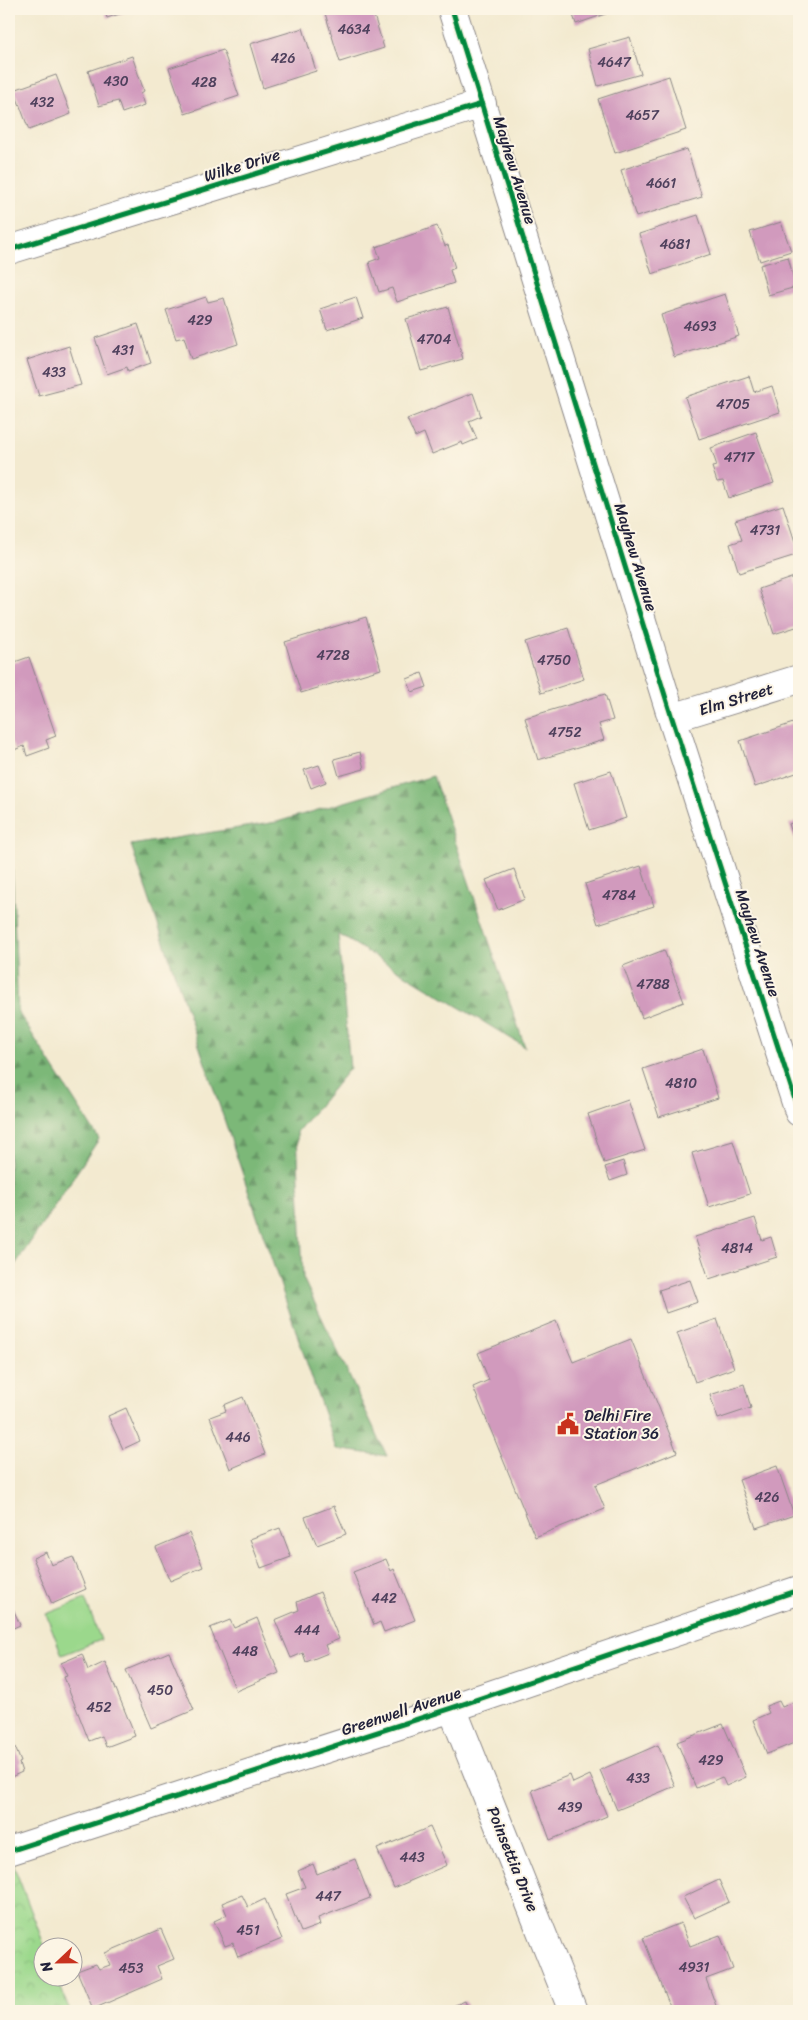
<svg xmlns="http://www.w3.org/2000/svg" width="808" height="2020" font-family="Sriracha,sans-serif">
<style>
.green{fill:#9bd88c;stroke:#5e7d64}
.forest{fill:url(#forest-firs);stroke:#4f6d5a}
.park{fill:url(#park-crowns);stroke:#5e7d64}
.building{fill:#d19abd}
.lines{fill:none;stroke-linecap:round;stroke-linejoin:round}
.minor-casing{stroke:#8a8686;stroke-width:30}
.minor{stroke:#fff;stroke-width:28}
.cycleway-casing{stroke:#fcf5e5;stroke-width:8}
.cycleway{stroke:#00873e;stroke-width:5}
.labels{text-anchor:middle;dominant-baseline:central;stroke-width:4;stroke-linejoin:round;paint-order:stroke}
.number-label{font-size:14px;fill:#4e405c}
.street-label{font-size:16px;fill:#22223b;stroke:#fcf5e5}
.poi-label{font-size:16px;fill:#22223b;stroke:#fcf5e5;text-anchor:start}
</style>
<defs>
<pattern id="forest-firs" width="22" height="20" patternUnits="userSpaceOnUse" patternTransform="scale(1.25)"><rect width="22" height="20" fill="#7cb878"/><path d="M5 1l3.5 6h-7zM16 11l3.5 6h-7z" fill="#659564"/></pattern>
<pattern id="park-crowns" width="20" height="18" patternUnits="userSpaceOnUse" patternTransform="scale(1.25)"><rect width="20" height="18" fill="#9bd88c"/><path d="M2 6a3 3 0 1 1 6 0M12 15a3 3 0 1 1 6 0" fill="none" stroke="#85b97a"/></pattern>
</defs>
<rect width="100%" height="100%" fill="#fcf5e5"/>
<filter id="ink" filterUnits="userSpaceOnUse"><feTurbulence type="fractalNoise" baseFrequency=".02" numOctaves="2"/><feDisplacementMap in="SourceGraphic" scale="10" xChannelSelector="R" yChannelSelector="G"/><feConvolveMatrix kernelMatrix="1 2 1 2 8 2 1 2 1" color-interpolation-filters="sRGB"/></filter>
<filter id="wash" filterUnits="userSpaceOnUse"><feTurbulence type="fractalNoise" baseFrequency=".0096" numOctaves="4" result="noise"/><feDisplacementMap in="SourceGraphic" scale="20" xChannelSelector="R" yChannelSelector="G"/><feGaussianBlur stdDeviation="1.12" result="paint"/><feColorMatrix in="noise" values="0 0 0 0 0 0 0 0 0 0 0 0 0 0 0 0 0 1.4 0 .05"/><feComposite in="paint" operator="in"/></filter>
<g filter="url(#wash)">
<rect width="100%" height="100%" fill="#f3ead0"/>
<path class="green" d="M85,1599L101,1640L62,1655L46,1614Z"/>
<path class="forest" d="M433,776L525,1047L338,934L350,1068L297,1132L303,1278L387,1456L336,1449L131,845L277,822Z
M9,834L11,837L18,1012L99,1139L9,1274Z"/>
<path class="park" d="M9,1853L45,1947L42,1948V1978H57L70,2011H9Z"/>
<g id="blocks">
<path class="building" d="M104,9H128L129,11L107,18Z
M327,9H372L384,48L340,62L324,10Z
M571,9H620L576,24Z
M303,28L316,71L263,88L250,44Z
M630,37L641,74L598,86L588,49Z
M223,50L239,96L185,114L169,68Z
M132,56L144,91L141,93L145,105L122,113L118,101L99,106L88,71Z
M56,75L71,114L29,130L14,90Z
M669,76L686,130L615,153L598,99Z
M687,149L702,197L636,217L621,170Z
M698,215L711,254L652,274L639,234Z
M781,222L791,251L760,261L750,232Z
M437,226L445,246L448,245L455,268L450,270L454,283L397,302L392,288L379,292L369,262L380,258L376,247Z
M788,257L796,287L768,295L760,265Z
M725,294L739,336L674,357L661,315Z
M206,297L208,302L224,298L238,344L191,359L184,337L176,339L166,310Z
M356,297L363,318L327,330L320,309Z
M448,307L463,359L421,371L406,319Z
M138,324L151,363L128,371L127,367L107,374L95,338Z
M69,346L81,385L39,396L27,360Z
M749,376L754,392L772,386L780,412L699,439L685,397Z
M473,393L481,416L469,421L477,439L463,445L462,442L432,454L424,433L415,437L407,419Z
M756,432L774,483L729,498L723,481L717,482L712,467L717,466L711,448Z
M783,505L799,554L739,573L730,544L742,540L735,520Z
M794,577L799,594V626L774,634L759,589Z
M366,617L381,669L301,693L285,642Z
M568,628L584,679L541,693L525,642Z
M29,657L56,736L46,740L49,748L27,756L24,746L14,750L9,736V664Z
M422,673L427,687L412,692L407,679Z
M605,694L613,720L599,724L604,740L538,760L525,718Z
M799,721V772L755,787L740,741Z
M360,752L364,769L339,776L334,759Z
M319,765L326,782L311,788L304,770Z
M611,771L626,818L589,830L574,783Z
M799,820V853L789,824Z
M641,866L654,906L598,924L585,884Z
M514,869L525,899L498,910L486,880Z
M664,950L684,1002L642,1018L623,966Z
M703,1049L718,1098L659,1117L643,1069Z
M628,1100L645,1150L604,1163L588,1114Z
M733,1141L750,1194L709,1207L692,1153Z
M623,1161L627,1175L610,1181L605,1167Z
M755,1218L762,1240L771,1237L777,1257L709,1279L695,1237Z
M690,1280L698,1302L666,1313L659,1290Z
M717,1319L734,1368L695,1382L677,1333Z
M556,1321L573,1362L631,1339L677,1452L595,1485L605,1509L535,1537L473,1387L489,1380L478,1353Z
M744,1384L751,1408L718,1419L710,1395Z
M243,1397L265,1454L230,1469L210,1417L226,1411L224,1405Z
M126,1408L140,1441L123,1449L108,1416Z
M777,1466L794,1515L756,1528L739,1480Z
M334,1506L346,1534L317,1545L305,1517Z
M280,1528L291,1557L261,1568L250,1539Z
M189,1533L203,1567L170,1581L156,1547Z
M46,1552L51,1565L73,1557L86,1589L52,1604L33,1558Z
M386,1559L391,1571L394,1569L415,1620L384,1632L380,1622L374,1625L353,1572Z
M320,1592L339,1639L325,1645L328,1653L306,1662L303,1653L291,1658L275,1620L299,1610L297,1602Z
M9,1599L20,1625L9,1630Z
M257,1618L279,1673L236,1691L210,1628L230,1620L234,1628Z
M169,1652L194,1710L151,1728L126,1670Z
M82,1654L88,1670L105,1662L135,1736L106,1747L102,1736L89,1741L64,1677L67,1676L61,1663Z
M779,1701L782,1707L794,1702L797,1709L799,1708V1741L767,1754L753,1720L769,1713L766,1706Z
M723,1724L746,1777L726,1786L722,1777L696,1788L677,1742Z
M9,1732L21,1762L19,1763L22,1772L9,1778Z
M658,1745L675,1786L617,1810L600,1770Z
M570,1775L573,1783L590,1775L607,1816L550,1840L532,1790Z
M430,1827L447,1865L394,1888L377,1849Z
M355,1859L370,1898L318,1918L320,1925L301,1932L286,1894L305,1887L298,1871L313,1864L317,1874Z
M719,1880L729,1902L694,1918L683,1897Z
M242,1895L248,1907L265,1899L282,1939L238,1957L233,1943L225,1946L214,1921L227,1915L222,1903Z
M681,1923L690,1946L720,1935L733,1969L706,1979L718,2011H672L643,1938Z
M161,1929L174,1959L157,1966L162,1979L93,2009L77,1971L96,1964L99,1969L110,1965L105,1953Z
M465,2001L469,2011H441Z"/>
</g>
</g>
<g filter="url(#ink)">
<use href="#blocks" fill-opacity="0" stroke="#8a8686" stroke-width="1"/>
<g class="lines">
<g class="minor-casing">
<path id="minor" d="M452,9L672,718L799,1112
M9,250L482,104
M672,718L799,679
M452,1708L573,2011
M9,1851L452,1708L799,1590"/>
</g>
<use href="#minor" class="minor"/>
<g class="cycleway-casing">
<path id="cycleway" d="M452,9L672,718L799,1112
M9,250L482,104
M9,1851L452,1708L799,1590"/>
</g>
<use href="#cycleway" class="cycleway"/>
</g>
</g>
<defs>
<g id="civic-bare" transform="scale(1.725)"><path d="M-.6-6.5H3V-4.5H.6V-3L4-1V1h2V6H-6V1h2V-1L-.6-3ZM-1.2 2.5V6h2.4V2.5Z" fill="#c8321e" stroke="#fcf5e5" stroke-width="2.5" paint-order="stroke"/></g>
</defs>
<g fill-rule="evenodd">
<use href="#civic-bare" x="568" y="1424"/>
</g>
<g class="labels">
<g class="number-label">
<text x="354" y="29">4634</text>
<text x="283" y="58">426</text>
<text x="614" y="62">4647</text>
<text x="116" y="81">430</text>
<text x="204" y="82">428</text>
<text x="42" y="102">432</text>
<text x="642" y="115">4657</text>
<text x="661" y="183">4661</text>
<text x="675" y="244">4681</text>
<text x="200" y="320">429</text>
<text x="700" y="326">4693</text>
<text x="434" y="339">4704</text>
<text x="123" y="350">431</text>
<text x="54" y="372">433</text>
<text x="733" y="404">4705</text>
<text x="739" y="457">4717</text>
<text x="765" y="530">4731</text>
<text x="333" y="655">4728</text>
<text x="554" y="660">4750</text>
<text x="565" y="732">4752</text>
<text x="619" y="895">4784</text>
<text x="653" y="984">4788</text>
<text x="681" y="1083">4810</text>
<text x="737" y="1248">4814</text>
<text x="238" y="1437">446</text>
<text x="767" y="1497">426</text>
<text x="384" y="1598">442</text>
<text x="307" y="1630">444</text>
<text x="245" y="1651">448</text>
<text x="160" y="1690">450</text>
<text x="99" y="1707">452</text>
<text x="711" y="1760">429</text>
<text x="638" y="1778">433</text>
<text x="570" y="1807">439</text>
<text x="412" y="1857">443</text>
<text x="328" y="1896">447</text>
<text x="248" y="1930">451</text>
<text x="694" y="1967">4931</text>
<text x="131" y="1968">453</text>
</g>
<g class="street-label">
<text transform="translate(242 165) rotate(-17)">Wilke Drive</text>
<text transform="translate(515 170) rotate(73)">Mayhew Avenue</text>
<text transform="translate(636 557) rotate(73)">Mayhew Avenue</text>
<text transform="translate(736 699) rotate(-17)">Elm Street</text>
<text transform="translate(758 943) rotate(72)">Mayhew Avenue</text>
<text transform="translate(401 1711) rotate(-18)">Greenwell Avenue</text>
<text transform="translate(513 1859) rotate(68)">Poinsettia Drive</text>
</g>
<g class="poi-label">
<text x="584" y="1415">Delhi Fire<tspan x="584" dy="18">Station 36</tspan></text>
</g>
</g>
<rect width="808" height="2020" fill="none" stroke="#fcf5e5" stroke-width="30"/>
<g transform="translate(58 1962) rotate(248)"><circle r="24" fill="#fcf5e5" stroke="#a5a1a1"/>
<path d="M0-4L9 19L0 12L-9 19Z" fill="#c8321e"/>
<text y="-8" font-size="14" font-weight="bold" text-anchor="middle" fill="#22223b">N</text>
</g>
</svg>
